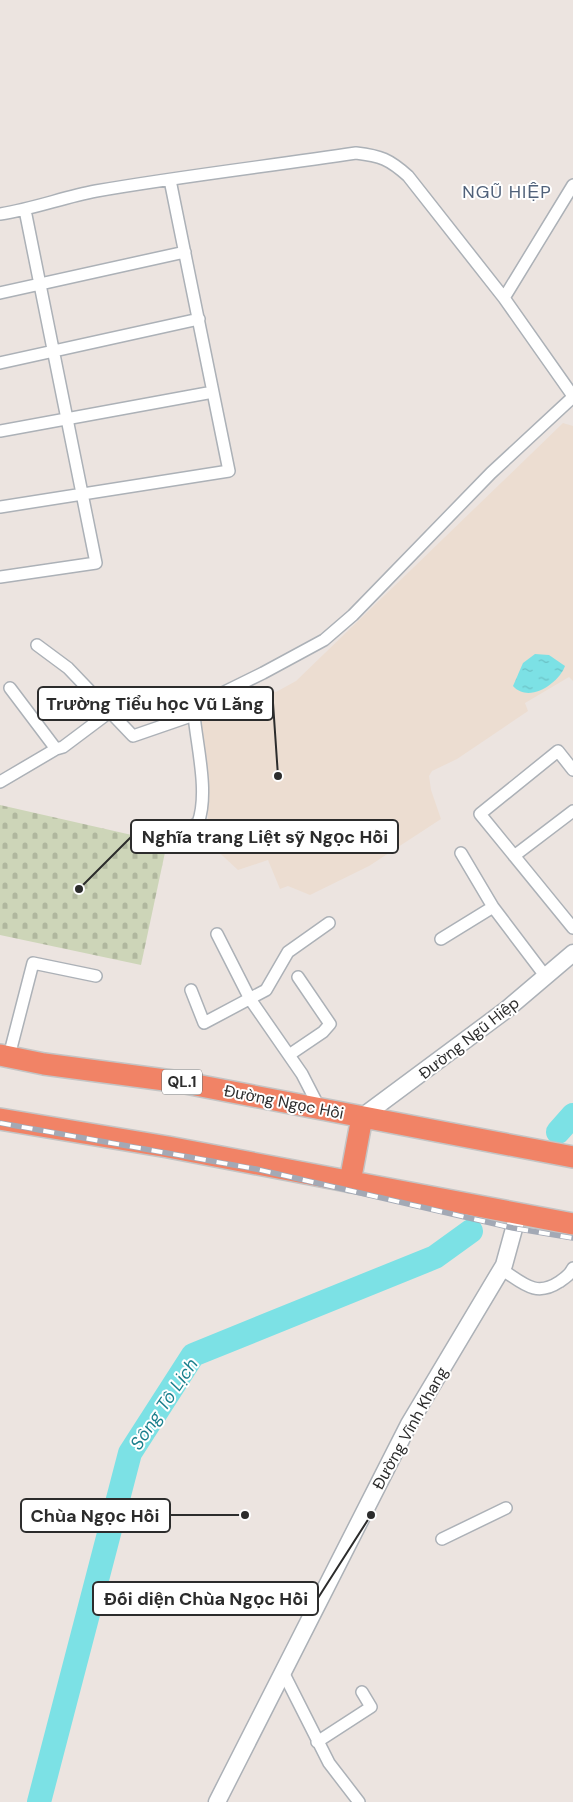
<svg xmlns="http://www.w3.org/2000/svg" width="573" height="1802" font-family="'DM Sans',sans-serif">
<style>
.education{fill:#ecddd1}
.cemetery{fill:url(#cemetery-stones)}
.water{fill:url(#water-ripples)}
.lines{fill:none;stroke-linecap:round;stroke-linejoin:round}
.river{stroke:#7ce1e5;stroke-width:24}
.street-casing{stroke:#acb1b7;stroke-width:14}
.secondary-casing{stroke:#acb1b7;stroke-width:19}
.highway-casing{stroke:#c4c4c4;stroke-width:24}
.street{stroke:#fff;stroke-width:11}
.secondary{stroke:#fff;stroke-width:16}
.highway{stroke:#f18366;stroke-width:21}
.rail-casing{stroke:#a3a9b5;stroke-width:5.5}
.rail{stroke:#fff;stroke-width:4;stroke-dasharray:11;stroke-linecap:butt}
.labels{text-anchor:middle;dominant-baseline:central;stroke-width:4;stroke-linejoin:round;paint-order:stroke}
.shield{fill:#fff;stroke:#6b6b6b;stroke-width:1}
.shield-label{font-size:15px;font-weight:bold;fill:#2c2c2c}
.street-label{font-size:16px;fill:#2c2c2c;stroke:#fff}
.neighbourhood-label{font-size:18px;letter-spacing:1px;fill:#50617a;stroke:#fff}
.water-label{font-size:18px;font-style:italic;fill:#197f8c;stroke:#fff}
.leader{fill:none;stroke:#2c2c2c;stroke-width:2}
.callout-dot{fill:#2c2c2c;stroke:#fff;stroke-width:2}
.callout{fill:#fff;stroke:#2c2c2c;stroke-width:2}
.callout-label{font-size:18px;text-anchor:middle;font-weight:bold;fill:#2c2c2c}
</style>
<defs>
<pattern id="cemetery-stones" width="16" height="16" patternUnits="userSpaceOnUse" patternTransform="scale(1.25)"><rect width="16" height="16" fill="#cdd5b8"/><path d="M2 7V4a2 2 0 0 1 4 0v3zM10 15v-3a2 2 0 0 1 4 0v3z" fill="#b0b79e"/></pattern>
<pattern id="water-ripples" width="26" height="14" patternUnits="userSpaceOnUse" patternTransform="scale(1.25)"><rect width="26" height="14" fill="#7ce1e5"/><path d="M2 4q2-2 4 0t4 0M15 11q2-2 4 0t4 0" fill="none" stroke="#6bc1c5"/></pattern>
</defs>
<rect width="100%" height="100%" fill="#ece4e0"/>
<path class="education" d="M563,423L573,426V681L569,677L525,703L528,711L457,759L432,771L429,776L431,790L441,819L369,866L310,895L288,886L280,889L268,860L238,870L210,844L201,718L208,703L264,689L276,692L296,681Z"/>
<path class="cemetery" d="M0,805L167,843L141,965L0,935Z"/>
<path class="water" d="M535,654L549,655L565,666C559,683 529,704 513,686L523,663Z"/>
<g class="lines">
<path class="river" d="M558,1132L573,1115
M39,1802L130,1453L193,1355L435,1257L471,1231"/>
<g class="street-casing">
<path id="street" d="M0,214C33,209 64,197 96,191C182,176 270,166 356,153C381,156 389,159 408,176L504,298L573,396
M0,293L185,252
M504,298L573,185
M0,363L199,319
M0,431L213,392
M0,507L229,471L170,180
M0,577L96,563L25,210
M37,645L68,668L133,736L194,715
M10,688L56,749
M573,770L558,751L480,814L573,928
M0,782L56,749L63,747L111,711
M183,831L198,823C209,793 197,747 194,715L198,705L263,673L324,640L353,615L491,473L573,397
M461,853L493,907
M514,856L573,811
M217,934L250,999L302,1074L320,1109
M441,939L493,907L546,977
M191,990L204,1023L266,990L288,952L329,923
M289,1055L323,1032L330,1024L298,977
M9,1056L33,963L96,976
M501,1269C522,1282 535,1298 559,1282C565,1278 570,1275 573,1268
M442,1539L506,1508
M283,1672L329,1763L359,1802
M317,1742L371,1707L362,1692"/>
</g>
<g class="secondary-casing">
<path id="secondary" d="M362,1117L506,1010L573,953
M217,1802L409,1424L504,1265L518,1214"/>
</g>
<g class="highway-casing">
<path id="highway" d="M0,1055L44,1064L180,1082L573,1157
M0,1119L168,1147L573,1224
M350,1182L362,1117"/>
</g>
<use href="#street" class="street"/>
<use href="#secondary" class="secondary"/>
<use href="#highway" class="highway"/>
<g class="rail-casing">
<path id="rail" d="M0,1123L256,1169L513,1228L573,1238"/>
</g>
<use href="#rail" class="rail"/>
</g>
<g class="labels">
<rect class="shield" x="162" y="1069.5" width="40" height="25" rx="4"/>
<g class="shield-label">
<text x="182" y="1082">QL.1</text>
</g>
<g class="street-label">
<text transform="translate(469 1038) rotate(-38)">Đường Ngũ Hiệp</text>
<text transform="translate(284 1102) rotate(11)">Đường Ngọc Hồi</text>
<text transform="translate(410 1428) rotate(-61)">Đường Vĩnh Khang</text>
</g>
<g class="neighbourhood-label">
<text x="507" y="192">NGŨ HIỆP</text>
</g>
<g class="water-label">
<text transform="translate(164 1404) rotate(-56)">Sông Tô Lịch</text>
</g>
</g>
<path class="leader" d="M278 776L273 703M79 889L131 837M245 1515L170 1515M371 1515L318 1598"/>
<g class="callout-dot">
<circle cx="278" cy="776" r="5"/>
<circle cx="79" cy="889" r="5"/>
<circle cx="245" cy="1515" r="5"/>
<circle cx="371" cy="1515" r="5"/>
</g>
<g class="callout">
<rect x="38" y="687" width="235" height="33" rx="5"/>
<rect x="131" y="820" width="267" height="33" rx="5"/>
<rect x="21" y="1499" width="149" height="33" rx="5"/>
<rect x="93" y="1582" width="225" height="33" rx="5"/>
</g>
<g class="callout-label">
<text x="155" y="710">Trường Tiểu học Vũ Lăng</text>
<text x="265" y="843">Nghĩa trang Liệt sỹ Ngọc Hồi</text>
<text x="95" y="1522">Chùa Ngọc Hồi</text>
<text x="206" y="1605">Đối diện Chùa Ngọc Hồi</text>
</g>
</svg>
